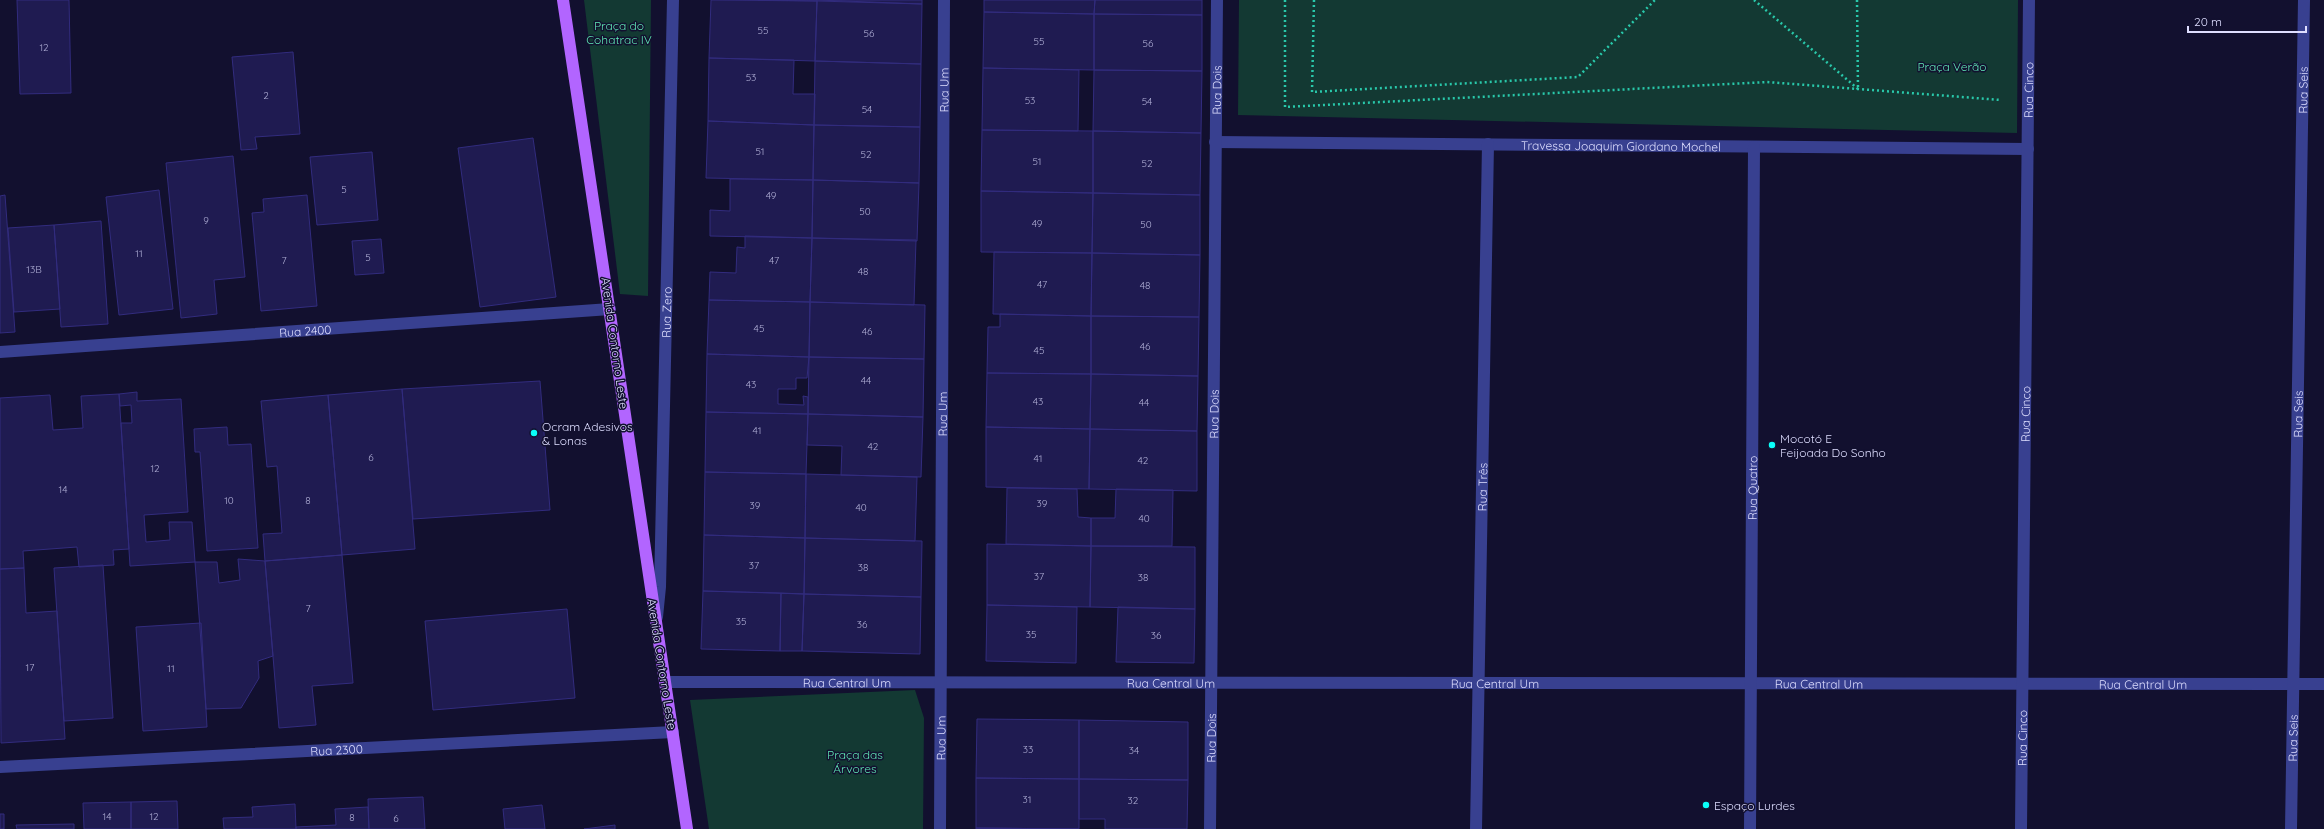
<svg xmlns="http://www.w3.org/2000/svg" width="2324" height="829" font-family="Quicksand,sans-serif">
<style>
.green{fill:#133933}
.building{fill:#1f1b51;stroke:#322c7e}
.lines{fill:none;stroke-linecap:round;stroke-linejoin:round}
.path{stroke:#29c8aa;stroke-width:2.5;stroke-dasharray:2 3;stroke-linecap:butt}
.minor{stroke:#384090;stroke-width:12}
.major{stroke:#b265ff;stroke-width:12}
.poi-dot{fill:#0afff9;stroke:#12102f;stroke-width:1.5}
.labels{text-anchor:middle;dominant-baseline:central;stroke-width:3;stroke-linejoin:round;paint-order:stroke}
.number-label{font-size:10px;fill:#aeadd4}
.park-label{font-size:12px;fill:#60e9b5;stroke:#12102f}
.street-label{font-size:12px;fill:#dedeff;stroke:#12102f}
.poi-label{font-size:12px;fill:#dedeff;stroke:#12102f;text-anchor:start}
</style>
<rect width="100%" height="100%" fill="#12102f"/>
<path class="green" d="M584,0H651L648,296L620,294Z
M1239,0H2018L2017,133L1238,115Z
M915,690L924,718L923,829H709L690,700Z"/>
<path class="building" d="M17,0H69L71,93L20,94Z
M711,0L817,1L815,61L709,58Z
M758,0H817V1Z
M817,0H922V4Z
M984,0H1095L1094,14L984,12Z
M1095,0H1202V15L1094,14Z
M817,1L922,4L921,64L815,61Z
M984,12L1094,14V70L983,68Z
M1094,14L1202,15V71L1094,70Z
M293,52L300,134L255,137L257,149L241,150L232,57Z
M709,58L794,60L793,94H815L814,125L708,121Z
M815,61L921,64L920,127L814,125Z
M983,68L1079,70L1078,131L982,130Z
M1094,70L1202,71L1201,133L1093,131Z
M708,121L814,125L813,180L706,178Z
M814,125L920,127L919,183L813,180Z
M982,130L1093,131V193L981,191Z
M1093,131L1201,133L1200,195L1093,193Z
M533,138L556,297L480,307L458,148Z
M372,152L378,220L317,225L310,157Z
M233,156L245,277L214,280L217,314L181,318L166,163Z
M730,179L813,180L812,238L710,236V210L730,211Z
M813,180L919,183L917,241L812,238Z
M159,190L173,309L119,315L106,197Z
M981,191L1093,193L1092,253L981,252Z
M1093,193L1200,195V255L1092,253Z
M5,195L15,332L0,333V196Z
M307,195L317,306L261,311L252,213L264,212L263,199Z
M101,221L108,324L61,327L54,225Z
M54,225L60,309L14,312L8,228Z
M745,236L812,238L810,302L709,300L710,272L736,273L737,247L745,248Z
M812,238L916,240L914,305L810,302Z
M381,239L384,273L355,275L352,241Z
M994,252L1092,253L1091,316L993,314Z
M1092,253L1200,255L1199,317L1091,316Z
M709,300L810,302L809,357L707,354Z
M810,302L925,305L924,359L809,357Z
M1000,314L1091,316V374L987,373L988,327H1000Z
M1091,316L1199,317L1198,376L1091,374Z
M707,354L809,357L807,378H796V389H778V404L804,405L803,396L808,397V414L706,412Z
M809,357L924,359L923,417L808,414Z
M987,373L1091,374L1090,429L986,427Z
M1091,374L1198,376L1197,431L1090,429Z
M540,381L550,510L413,519L402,389Z
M402,389L415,549L342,555L328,395Z
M137,392V401L181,399L188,512L144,515L146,542L170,540L169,522H192L195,562L130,566L121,423H132L131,405L120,406L119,394Z
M119,394L129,549L113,550L114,565L79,567L77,547L23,551L24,568L0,569V398L50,395L53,430L83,428L81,396Z
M328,395L342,555L265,561L263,534L282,533L277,466L267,467L261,401Z
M706,412L808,414L806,474L705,472Z
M808,414L923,417L921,477L841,475L842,446L807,445Z
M227,427L228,445L251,444L258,548L207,551L200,452H195L194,429Z
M986,427L1090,429L1089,489L986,487Z
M1090,429L1197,431V491L1089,489Z
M705,472L806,474L805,538L704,535Z
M806,474L917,477L915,541L805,538Z
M1007,488L1077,489L1078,517L1091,518V546L1006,544Z
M1116,489L1173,490L1172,546H1091V518H1115Z
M704,535L805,538L804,594L703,591Z
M805,538L922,541L921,597L804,594Z
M987,544L1091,546L1090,607L987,605Z
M1091,546L1195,547V609L1090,607Z
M342,555L353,683L312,686L316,725L279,728L265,561Z
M238,559L265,561L273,656L258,661L259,678L241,708L206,709L195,562H217L219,583L240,580Z
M103,565L113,718L64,721L54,568Z
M24,568L26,613L57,611L65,739L1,743L0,569Z
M703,591L781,593L780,651L701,649Z
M781,593L804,594L802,651H780Z
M804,594L921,597L920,654L802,651Z
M987,605L1077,607L1076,663L986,661Z
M1118,607L1195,609L1194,663L1116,662Z
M567,609L575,698L433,710L425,621Z
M201,623L207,727L143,731L136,627Z
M977,719L1079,720V779L976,778Z
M1079,720L1188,722V780L1079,779Z
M976,778L1079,779V829L976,828Z
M1079,779L1188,780L1187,829H1105V819H1079Z
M423,797L425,829H369L368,799Z
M177,801L178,829H131V802Z
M131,802V829H84L83,803Z
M295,804L296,829H224L223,818L253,817L252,807Z
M542,805L545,829H505L503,809Z
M368,807L369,829H296V827L336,825L335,809Z
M0,814H4V829H0Z
M74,824V829H17L16,825Z
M615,825V829H584Z
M976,828L1079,829H976Z"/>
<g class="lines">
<path class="path" d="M1285,0V107L1767,82L2001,100
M1314,0L1312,92L1578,77L1655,0
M1754,0L1858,89
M1857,0L1858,89"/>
<g class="minor">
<path id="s1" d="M1215,142L2028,149"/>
<path id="s2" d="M0,352L610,309"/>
<path id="s3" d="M657,617L660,587L673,0"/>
<path id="s4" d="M665,682L2324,684"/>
<path id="s5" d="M0,767L673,732"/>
<path id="s6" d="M940,829L944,0"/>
<path id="s7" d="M1210,829L1217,0"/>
<path id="s8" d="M1476,829L1488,144"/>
<path id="s9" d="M1750,829L1754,147"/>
<path id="s10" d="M2021,829L2029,0"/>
<path id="s11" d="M2291,829L2304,0"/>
</g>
<path class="major" d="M563,0L687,829"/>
</g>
<g class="poi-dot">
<circle cx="534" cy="433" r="4"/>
<circle cx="1772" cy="445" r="4"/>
<circle cx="1706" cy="805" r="4"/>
</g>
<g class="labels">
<g class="number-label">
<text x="763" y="30">55</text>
<text x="869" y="33">56</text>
<text x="1039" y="41">55</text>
<text x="1148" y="43">56</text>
<text x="44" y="47">12</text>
<text x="751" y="77">53</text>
<text x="266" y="95">2</text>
<text x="1030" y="100">53</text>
<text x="1147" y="101">54</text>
<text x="867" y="109">54</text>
<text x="760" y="151">51</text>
<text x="866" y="154">52</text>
<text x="1037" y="161">51</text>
<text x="1147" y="163">52</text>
<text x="344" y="189">5</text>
<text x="771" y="195">49</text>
<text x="865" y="211">50</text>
<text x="206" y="220">9</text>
<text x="1037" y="223">49</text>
<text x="1146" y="224">50</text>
<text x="139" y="253">11</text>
<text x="368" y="257">5</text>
<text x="284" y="260">7</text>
<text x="774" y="260">47</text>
<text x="34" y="269">13B</text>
<text x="863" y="271">48</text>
<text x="1042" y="284">47</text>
<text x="1145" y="285">48</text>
<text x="759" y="328">45</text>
<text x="867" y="331">46</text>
<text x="1145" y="346">46</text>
<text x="1039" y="350">45</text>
<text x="866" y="380">44</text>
<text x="751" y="384">43</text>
<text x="1038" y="401">43</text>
<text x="1144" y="402">44</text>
<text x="757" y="430">41</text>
<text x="873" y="446">42</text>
<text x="371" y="457">6</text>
<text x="1038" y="458">41</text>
<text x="1143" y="460">42</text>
<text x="155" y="468">12</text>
<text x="63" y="489">14</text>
<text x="229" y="500">10</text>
<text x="308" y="500">8</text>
<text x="1042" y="503">39</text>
<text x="755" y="505">39</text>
<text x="861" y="507">40</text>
<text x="1144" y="518">40</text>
<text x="754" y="565">37</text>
<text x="863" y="567">38</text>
<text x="1039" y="576">37</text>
<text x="1143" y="577">38</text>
<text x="308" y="608">7</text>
<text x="741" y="621">35</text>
<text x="862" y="624">36</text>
<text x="1031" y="634">35</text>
<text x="1156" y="635">36</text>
<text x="30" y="667">17</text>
<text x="171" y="668">11</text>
<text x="1028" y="749">33</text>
<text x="1134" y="750">34</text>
<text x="1027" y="799">31</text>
<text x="1133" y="800">32</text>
<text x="107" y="816">14</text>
<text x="154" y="816">12</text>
<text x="352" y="817">8</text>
<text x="396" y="818">6</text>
</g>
<g class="park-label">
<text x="619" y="25">Praça do<tspan x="619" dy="14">Cohatrac IV</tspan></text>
<text x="1952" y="66">Praça Verão</text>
<text x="855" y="754">Praça das<tspan x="855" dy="14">Árvores</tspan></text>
</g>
<g class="street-label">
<text stroke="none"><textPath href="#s6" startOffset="739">Rua Um</textPath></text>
<text stroke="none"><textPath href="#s7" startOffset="739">Rua Dois</textPath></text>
<text stroke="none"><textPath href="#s10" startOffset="739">Rua Cinco</textPath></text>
<text stroke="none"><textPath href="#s11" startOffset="739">Rua Seis</textPath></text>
<text stroke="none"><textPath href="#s1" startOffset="406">Travessa Joaquim Giordano Mochel</textPath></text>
<text stroke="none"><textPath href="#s3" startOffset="305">Rua Zero</textPath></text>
<text stroke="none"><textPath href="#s2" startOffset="306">Rua 2400</textPath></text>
<text transform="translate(615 343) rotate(82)">Avenida Contorno Leste</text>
<text stroke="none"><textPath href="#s6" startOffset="415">Rua Um</textPath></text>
<text stroke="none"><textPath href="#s7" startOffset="415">Rua Dois</textPath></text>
<text stroke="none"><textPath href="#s11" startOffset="415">Rua Seis</textPath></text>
<text stroke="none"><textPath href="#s10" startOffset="415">Rua Cinco</textPath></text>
<text stroke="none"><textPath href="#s8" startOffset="342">Rua Três</textPath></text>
<text stroke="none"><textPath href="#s9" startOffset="341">Rua Quatro</textPath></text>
<text transform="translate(662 664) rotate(81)">Avenida Contorno Leste</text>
<text stroke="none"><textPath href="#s4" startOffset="182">Rua Central Um</textPath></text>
<text stroke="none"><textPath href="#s4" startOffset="506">Rua Central Um</textPath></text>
<text stroke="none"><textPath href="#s4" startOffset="830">Rua Central Um</textPath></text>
<text stroke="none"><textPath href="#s4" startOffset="1154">Rua Central Um</textPath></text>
<text stroke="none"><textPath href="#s4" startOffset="1478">Rua Central Um</textPath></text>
<text stroke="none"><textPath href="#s6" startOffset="91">Rua Um</textPath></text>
<text stroke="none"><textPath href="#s7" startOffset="91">Rua Dois</textPath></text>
<text stroke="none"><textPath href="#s10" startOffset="91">Rua Cinco</textPath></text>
<text stroke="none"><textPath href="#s11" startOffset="91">Rua Seis</textPath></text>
<text stroke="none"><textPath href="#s5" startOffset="337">Rua 2300</textPath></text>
</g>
<g class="poi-label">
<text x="542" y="426">Ocram Adesivos<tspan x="542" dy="14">&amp; Lonas</tspan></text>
<text x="1780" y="438">Mocotó E<tspan x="1780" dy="14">Feijoada Do Sonho</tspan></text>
<text x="1714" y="805">Espaço Lurdes</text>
</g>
</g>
<path d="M2188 26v6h118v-6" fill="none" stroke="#dedeff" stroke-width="2"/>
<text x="2194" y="26" font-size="12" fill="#dedeff" stroke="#12102f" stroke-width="3" paint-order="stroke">20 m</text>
</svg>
